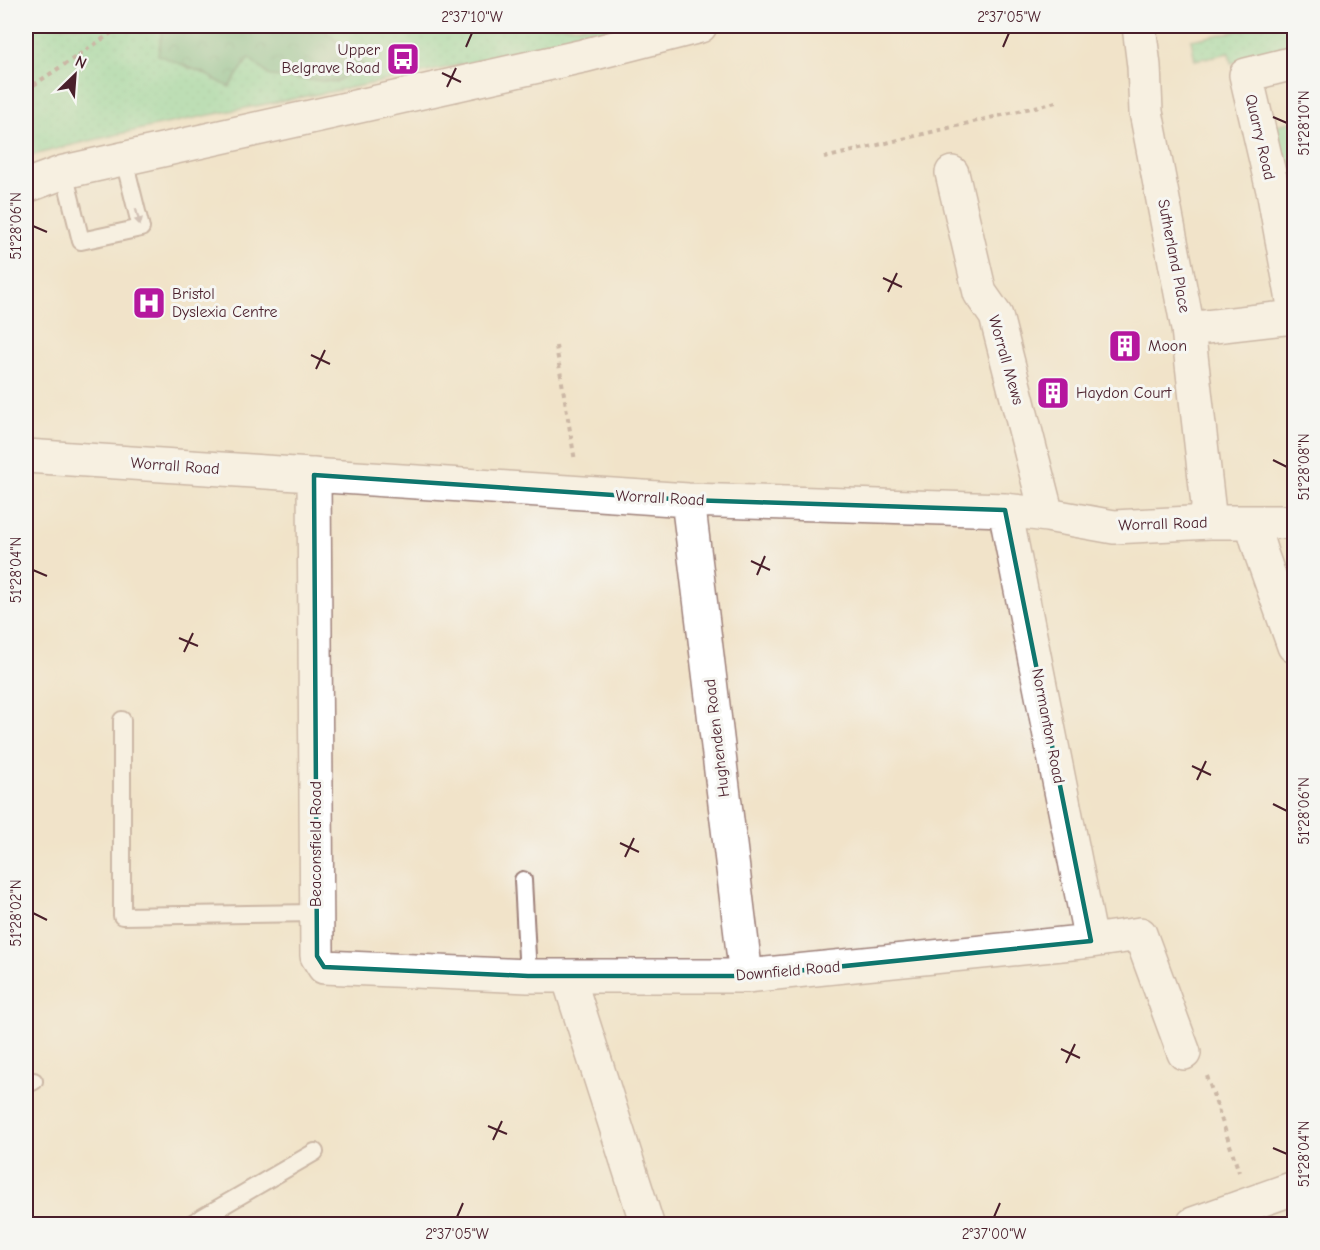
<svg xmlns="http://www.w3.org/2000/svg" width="1320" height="1250" font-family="'Comic Neue',sans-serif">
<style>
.grass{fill:url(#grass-dots);stroke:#647c64;stroke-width:1.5}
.forest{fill:url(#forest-crowns);stroke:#586c58;stroke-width:1.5}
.garden{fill:#7fd89e;stroke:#647c64;stroke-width:1.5}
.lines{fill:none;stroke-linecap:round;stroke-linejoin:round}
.service-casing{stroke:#9e817a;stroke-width:20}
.minor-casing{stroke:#9e817a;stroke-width:36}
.primary-casing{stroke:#9e817a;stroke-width:36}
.path{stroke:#9e817a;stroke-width:4;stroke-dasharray:4.5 4.5;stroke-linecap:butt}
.service{stroke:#fff;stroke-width:16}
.minor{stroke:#fff;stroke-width:33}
.primary{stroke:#fff;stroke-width:33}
.oneway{fill:#ae9aa0}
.marked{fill:none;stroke:#0f766e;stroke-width:4.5;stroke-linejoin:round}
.ticks{fill:none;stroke:#4a1f2b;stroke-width:2}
.labels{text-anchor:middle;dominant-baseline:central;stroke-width:6;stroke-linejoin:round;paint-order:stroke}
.poi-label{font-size:16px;fill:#4a1f2b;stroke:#f6f6f2;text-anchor:start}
.street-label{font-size:16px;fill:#4a1f2b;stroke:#f6f6f2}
.neatline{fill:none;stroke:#4a1f2b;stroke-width:2}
.ticks-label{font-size:15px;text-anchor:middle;fill:#4a1f2b}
</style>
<defs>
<pattern id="grass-dots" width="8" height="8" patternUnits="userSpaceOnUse" patternTransform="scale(1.5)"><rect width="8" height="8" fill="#7fd89e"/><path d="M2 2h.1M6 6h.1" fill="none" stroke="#6fb988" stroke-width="1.8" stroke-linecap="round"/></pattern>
<pattern id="forest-crowns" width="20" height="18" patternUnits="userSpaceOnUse" patternTransform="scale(1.5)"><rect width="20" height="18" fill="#67b885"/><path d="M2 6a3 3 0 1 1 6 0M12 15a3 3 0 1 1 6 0" fill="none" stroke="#57956d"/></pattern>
</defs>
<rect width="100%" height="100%" fill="#f6f6f2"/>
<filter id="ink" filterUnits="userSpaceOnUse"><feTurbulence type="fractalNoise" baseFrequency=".0167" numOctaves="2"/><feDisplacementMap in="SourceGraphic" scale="12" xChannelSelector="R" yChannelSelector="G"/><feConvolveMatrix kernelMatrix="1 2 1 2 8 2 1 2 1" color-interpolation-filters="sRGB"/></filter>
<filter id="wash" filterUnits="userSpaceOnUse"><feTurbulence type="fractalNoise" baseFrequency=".008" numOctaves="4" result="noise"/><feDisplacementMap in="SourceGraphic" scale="24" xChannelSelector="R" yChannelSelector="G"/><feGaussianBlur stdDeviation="1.35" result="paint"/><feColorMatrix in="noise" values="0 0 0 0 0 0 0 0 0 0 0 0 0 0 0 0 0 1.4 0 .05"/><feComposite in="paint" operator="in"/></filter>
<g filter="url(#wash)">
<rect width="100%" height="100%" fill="#f1e3c9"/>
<path class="grass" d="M26,26H621C535,48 447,69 360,86C248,108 136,127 26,157Z
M1263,26H1294V49L1231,63L1229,53L1195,60L1191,40Z"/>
<path class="forest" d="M163,26H320L363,65L336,82L270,76L249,58L229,87L203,73L158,55Z"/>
<path class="garden" d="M1294,121V175L1280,178L1269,127Z"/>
</g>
<g filter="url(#ink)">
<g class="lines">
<g class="service-casing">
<path id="service" d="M64,172L81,241L141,228L124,160
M122,720V916L317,913
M523,880L528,976
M26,1085L34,1081
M191,1224L315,1152"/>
</g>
<g class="minor-casing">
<path id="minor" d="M1139,26L1144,66L1146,112L1188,329L1210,522
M1294,63L1246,75L1274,195L1294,306
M952,173L980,293L996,316L1047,515
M1188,329L1294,317
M26,456L688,500L1005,510L1047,515L1114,527L1210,522H1294
M314,475L317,956L324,967L528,976H746L1091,941L1140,934L1184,1053
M688,500L746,976
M1005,510L1091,941
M1252,523L1262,556L1294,646
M568,976L647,1224
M1193,1224L1294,1188"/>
</g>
<g class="primary-casing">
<path id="primary" d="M26,186L64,172L583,56L700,26"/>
</g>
<path class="path" d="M395,26L405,29L423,26
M26,90L122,26
M824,158L1056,102
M556,346L575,461
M1207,1076L1239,1172"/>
<use href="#service" class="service"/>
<use href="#minor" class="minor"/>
<use href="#primary" class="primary"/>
</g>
<defs><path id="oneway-solid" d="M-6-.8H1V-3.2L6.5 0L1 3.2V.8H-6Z" transform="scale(1.5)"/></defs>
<use class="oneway" href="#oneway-solid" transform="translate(138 217) rotate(75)"/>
</g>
<path d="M0 0H1320V1250H0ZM314,475L688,500L1005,510L1091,941L746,976H528L324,967L317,956Z" fill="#f1e3c9" fill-opacity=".55" fill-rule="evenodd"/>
<path class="marked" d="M314,475L688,500L1005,510L1091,941L746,976H528L324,967L317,956Z"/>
<path class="ticks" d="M466,47L472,33M1003,47L1009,33M442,73L461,82M447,87L456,68M1273,117L1287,123M33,226L47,232M883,278L902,287M888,292L897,273M311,355L330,364M316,369L325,350M1273,460L1287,467M751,561L770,570M33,570L47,576M757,575L765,556M179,638L198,646M184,652L193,633M1192,766L1211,775M1197,780L1206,761M1273,804L1287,811M620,843L639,852M625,857L634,838M33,913L47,920M1061,1049L1080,1058M1066,1063L1075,1044M488,1126L507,1134M493,1140L502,1121M1273,1148L1287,1154M457,1217L463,1203M994,1217L1000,1203"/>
<defs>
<g id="bus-square" transform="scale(1.725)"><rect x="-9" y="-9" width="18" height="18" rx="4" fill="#b5179e" stroke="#f6f6f2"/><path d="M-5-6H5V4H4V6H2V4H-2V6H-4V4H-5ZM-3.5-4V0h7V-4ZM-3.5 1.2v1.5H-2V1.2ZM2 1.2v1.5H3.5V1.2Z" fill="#fff"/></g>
<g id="hospital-square" transform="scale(1.725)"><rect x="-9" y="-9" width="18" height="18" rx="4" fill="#b5179e" stroke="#f6f6f2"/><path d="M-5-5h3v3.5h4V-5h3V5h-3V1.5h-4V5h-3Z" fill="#fff"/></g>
<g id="building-square" transform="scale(1.725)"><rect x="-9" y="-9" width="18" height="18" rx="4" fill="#b5179e" stroke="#f6f6f2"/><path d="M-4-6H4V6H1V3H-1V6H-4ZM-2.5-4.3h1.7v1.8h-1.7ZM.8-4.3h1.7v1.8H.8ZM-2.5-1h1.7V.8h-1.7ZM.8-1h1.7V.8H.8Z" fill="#fff"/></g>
</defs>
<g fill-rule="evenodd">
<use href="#bus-square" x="403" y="59"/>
<use href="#hospital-square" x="149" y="303"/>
<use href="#building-square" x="1125" y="346"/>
<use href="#building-square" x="1053" y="393"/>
</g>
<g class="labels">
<g class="poi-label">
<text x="380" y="50" text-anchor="end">Upper<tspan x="380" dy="18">Belgrave Road</tspan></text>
<text x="172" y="294">Bristol<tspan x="172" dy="18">Dyslexia Centre</tspan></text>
<text x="1148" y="346">Moon</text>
<text x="1076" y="393">Haydon Court</text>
</g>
<g class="street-label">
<text transform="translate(1260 137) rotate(77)">Quarry Road</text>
<text transform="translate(1174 256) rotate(79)">Sutherland Place</text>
<text transform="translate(1006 360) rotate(74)">Worrall Mews</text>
<text transform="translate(175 466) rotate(4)">Worrall Road</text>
<text transform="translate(660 498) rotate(3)">Worrall Road</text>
<text transform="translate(1163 524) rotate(-2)">Worrall Road</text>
<text transform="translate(1048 726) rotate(79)">Normanton Road</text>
<text transform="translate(717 738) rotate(-97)">Hughenden Road</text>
<text transform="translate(316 844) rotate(-90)">Beaconsfield Road</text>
<text transform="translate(788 971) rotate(-5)">Downfield Road</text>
</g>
</g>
<rect width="1320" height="1250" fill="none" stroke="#f6f6f2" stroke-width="66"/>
<g transform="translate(75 75) rotate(25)" stroke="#f6f6f2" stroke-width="4.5" paint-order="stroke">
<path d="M0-4.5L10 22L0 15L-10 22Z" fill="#4a1f2b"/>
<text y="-9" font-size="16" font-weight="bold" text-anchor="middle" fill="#4a1f2b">N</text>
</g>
<rect x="33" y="33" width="1254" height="1184" class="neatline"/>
<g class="ticks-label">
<text x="472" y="22">2°37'10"W</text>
<text x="1009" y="22">2°37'05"W</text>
<text transform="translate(1304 123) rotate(-90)" y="5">51°28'10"N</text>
<text transform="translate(16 226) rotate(-90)" y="5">51°28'06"N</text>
<text transform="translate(1304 467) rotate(-90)" y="5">51°28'08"N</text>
<text transform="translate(16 570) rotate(-90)" y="5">51°28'04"N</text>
<text transform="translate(1304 811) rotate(-90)" y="5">51°28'06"N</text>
<text transform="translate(16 913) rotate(-90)" y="5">51°28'02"N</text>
<text transform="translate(1304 1154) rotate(-90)" y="5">51°28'04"N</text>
<text x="457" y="1239">2°37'05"W</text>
<text x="994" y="1239">2°37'00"W</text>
</g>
</svg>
